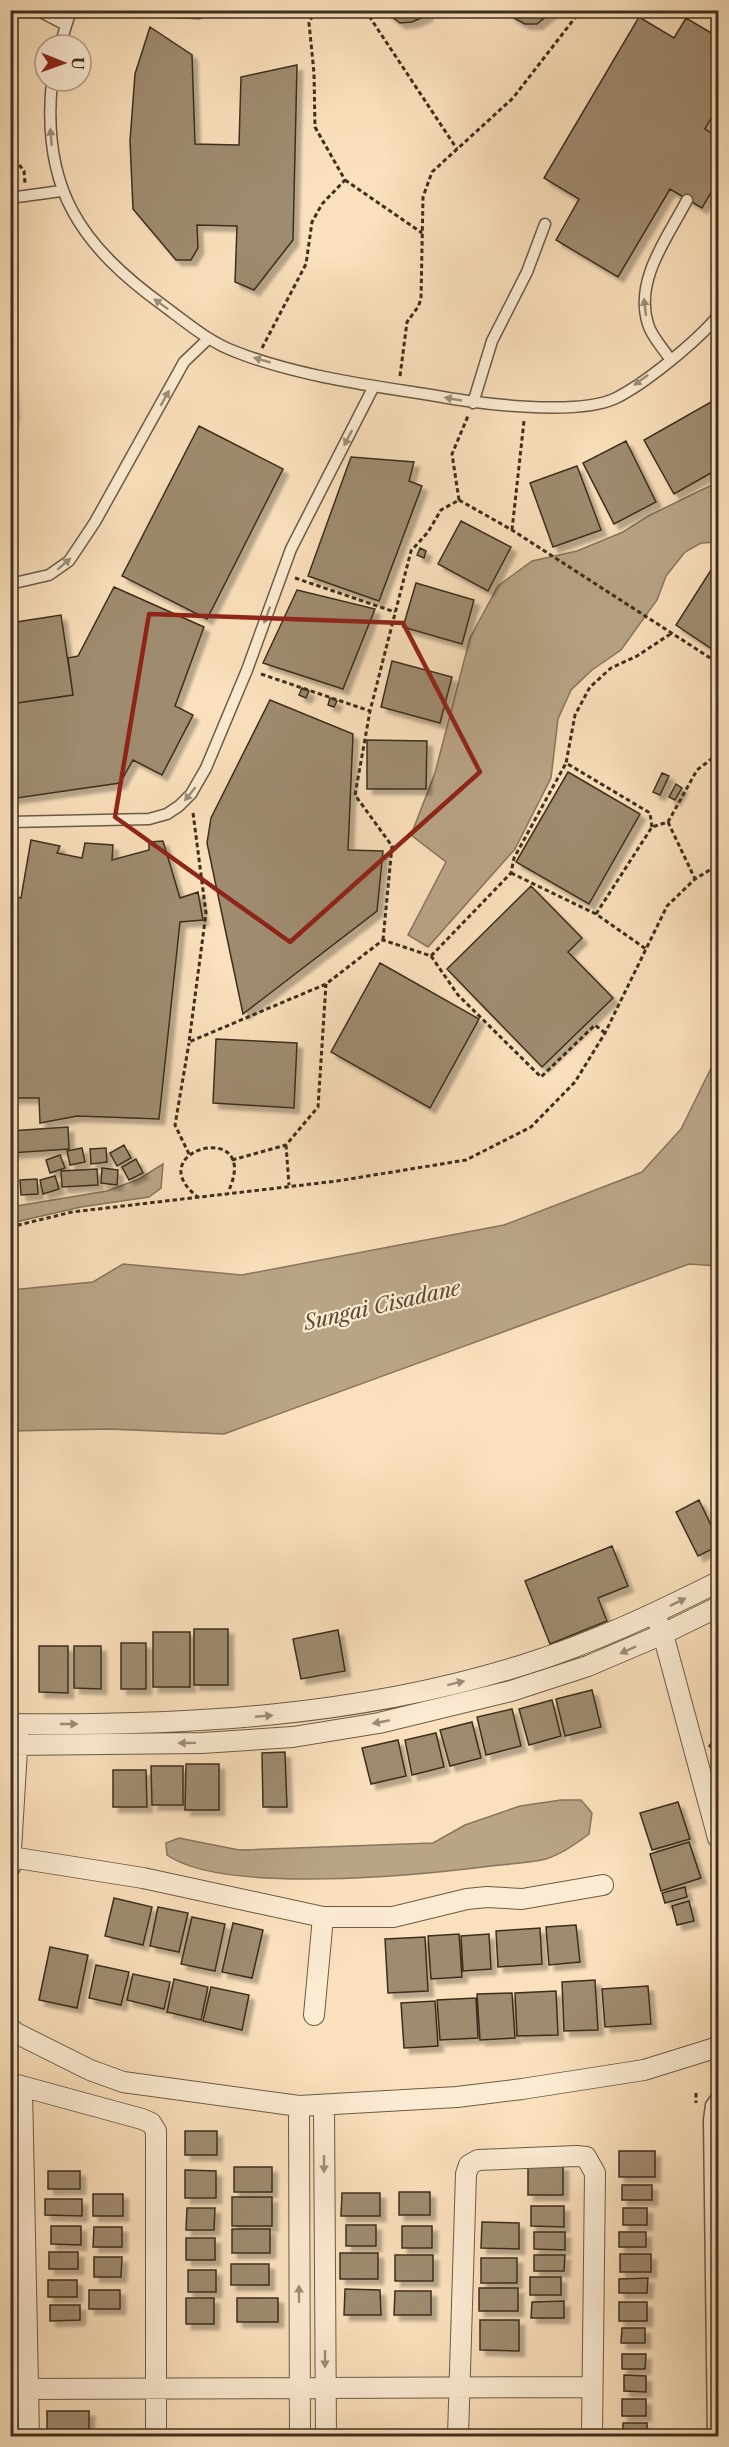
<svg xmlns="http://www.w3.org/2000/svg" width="729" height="2447" font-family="'Libre Caslon Text',serif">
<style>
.water{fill:#b9a486;stroke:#87755c;stroke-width:1.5}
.building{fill:#9f8b6f;stroke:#3c2f1c;stroke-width:1.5;filter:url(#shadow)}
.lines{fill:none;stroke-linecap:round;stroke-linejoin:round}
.lane-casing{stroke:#6c5b44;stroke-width:13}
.street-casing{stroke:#6c5b44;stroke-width:22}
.path{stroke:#3c2f1c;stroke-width:3;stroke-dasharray:4.5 3;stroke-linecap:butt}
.lane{stroke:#fcebd3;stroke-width:10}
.street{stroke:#fcebd3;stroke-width:20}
.oneway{fill:#9c8d78}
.marked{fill:none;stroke:#8f2418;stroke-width:4.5;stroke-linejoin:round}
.labels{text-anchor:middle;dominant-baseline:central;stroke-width:4.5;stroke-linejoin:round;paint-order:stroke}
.water-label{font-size:21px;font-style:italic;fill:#5b4c36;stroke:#fcebd3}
</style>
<defs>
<filter id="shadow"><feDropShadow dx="5.5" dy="5.5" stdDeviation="1.5" flood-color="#0004"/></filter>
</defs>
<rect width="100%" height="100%" fill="#fae0bc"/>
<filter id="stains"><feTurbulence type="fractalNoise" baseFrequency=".00333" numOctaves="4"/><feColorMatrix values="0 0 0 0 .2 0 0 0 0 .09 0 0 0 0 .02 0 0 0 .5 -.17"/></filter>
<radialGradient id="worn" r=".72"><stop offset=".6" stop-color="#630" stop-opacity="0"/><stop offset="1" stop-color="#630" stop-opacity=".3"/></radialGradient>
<path class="water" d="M718,482V542L701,543L685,552L666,576L657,600L621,650L592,670L571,690L558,719L551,778L515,849L428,947L408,935L446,862L411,835L435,773L470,638L498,586L532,561L577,551L623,532L648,516Z
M718,1054V1266L689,1264L224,1434L109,1429L11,1431V1290L93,1282L123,1264L242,1275L504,1225L642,1172L681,1129Z
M163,1164L161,1188L149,1197L81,1207L11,1223V1207L107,1191L139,1179Z
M561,1800H581L592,1813L589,1834C576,1844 562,1854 546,1859C529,1863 509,1864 491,1866C421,1875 224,1895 167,1855L166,1843L179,1838L239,1850L433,1843L465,1825L520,1806Z"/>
<path class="building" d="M383,10H429L426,16L412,22L400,23Z
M507,10H554L537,24H525L512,17Z
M639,17L674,38L686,18L718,37V106L705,129L718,137V180L702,208L670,189L618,277L556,240L579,199L544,178Z
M150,27L192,55L195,144L239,145L241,77L297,65L293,240L254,290L235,282L237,226L197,225L198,248L191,260H176L133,209L130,141L135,74Z
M10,352L14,413L10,434Z
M718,398V469L674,494L644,440Z
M199,426L283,469L207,619L122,576Z
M626,441L656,502L614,524L583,463Z
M351,457L414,462L409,481L422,486L379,601L308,576Z
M577,466L601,530L553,547L530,483Z
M461,521L511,547L488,591L438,564Z
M420,548L426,551L424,558L417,555Z
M718,559V653L676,625Z
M416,583L474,600L462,644L403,627Z
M114,587L204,627L175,706L193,715L162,775L133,760L120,783L10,799V704L73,695L68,658L78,656Z
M297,590L375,609L343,689L263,663Z
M61,615L73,695L10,704V623Z
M392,661L452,677L440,723L381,707Z
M302,688L309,691L306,698L299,695Z
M330,698L337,701L334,707L328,705Z
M270,700L353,734L348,850L383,851L377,911L243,1014L207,843L211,818Z
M367,740L427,741L426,789H367Z
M568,772L640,814L589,904L516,862Z
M662,773L669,776L660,795L653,792Z
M676,784L682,788L675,800L669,797Z
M31,840L60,846L57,853L82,858L85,843L113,845L112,860L149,850V842L163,841L180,898L198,892L203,920L180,922L159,1119L77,1116L40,1123L39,1098H10V976L18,958V934L10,935V896L21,898Z
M531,886L582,938L568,952L613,998L542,1067L447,969Z
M380,963L479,1019L430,1108L331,1052Z
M216,1039L297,1043L294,1108L213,1103Z
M68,1127L69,1149L10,1153V1131Z
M124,1145L131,1158L117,1166L110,1153Z
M82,1148L85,1162L70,1165L67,1151Z
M106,1148L107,1162L91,1164L90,1149Z
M60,1155L65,1168L50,1173L46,1160Z
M136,1159L143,1173L129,1180L122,1167Z
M102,1168L118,1170L117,1185L101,1183Z
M97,1169L98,1185L62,1187L61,1171Z
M55,1176L59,1189L43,1194L40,1180Z
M37,1179L38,1194L21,1195L20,1180Z
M699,1500L718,1540V1546L698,1556L676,1512Z
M612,1546L628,1586L598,1598L607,1621L550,1644L525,1581Z
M194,1629H228V1685H194Z
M338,1630L345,1671L301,1679L293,1639Z
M153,1632H190V1687H153Z
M121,1643H146V1689H121Z
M39,1646H68V1693L39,1692Z
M74,1646H101V1689L74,1688Z
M592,1690L601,1727L565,1736L556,1699Z
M552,1700L561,1736L529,1745L519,1709Z
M512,1709L521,1746L486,1755L477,1717Z
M472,1722L481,1758L450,1766L440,1730Z
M436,1733L444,1767L412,1775L405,1740Z
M718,1735V1754L709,1746Z
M398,1740L406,1776L371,1784L362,1748Z
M285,1752L287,1807H263L262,1753Z
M186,1764H219V1810H185Z
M151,1766H183V1805H152Z
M113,1770H146L147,1807H113Z
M678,1802L690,1839L652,1850L640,1813Z
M689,1842L701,1878L661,1891L650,1854Z
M685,1887L687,1897L665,1903L662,1893Z
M114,1898L152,1907L143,1945L105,1936Z
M689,1901L694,1921L677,1925L672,1906Z
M158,1907L188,1913L179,1952L150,1946Z
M192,1917L225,1924L215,1971L181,1964Z
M233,1923L263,1930L252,1978L222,1972Z
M576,1925L580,1962L549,1965L546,1927Z
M540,1928L542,1964L498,1967L496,1931Z
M459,1934L462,1977L431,1979L428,1936Z
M489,1934L491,1969L463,1971L461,1936Z
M425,1937L428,1991L388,1993L385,1939Z
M50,1947L88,1955L77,2008L39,2000Z
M96,1965L129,1972L121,2005L89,1998Z
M133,1974L170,1982L164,2009L127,2000Z
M174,1979L208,1987L201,2020L167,2012Z
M595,1980L598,2030L564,2031L562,1982Z
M648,1986L651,2024L605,2027L602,1989Z
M211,1987L249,1995L242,2030L203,2021Z
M556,1991L558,2035L517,2036L515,1993Z
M512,1993L515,2038L480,2040L477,1994Z
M476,1998L478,2038L440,2040L437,2000Z
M435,2001L438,2046L404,2048L401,2003Z
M185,2131H217V2155H185Z
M619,2151H655V2177H619Z
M528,2165H563V2195H528Z
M234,2167H272V2192H234Z
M185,2170L216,2171V2198H185Z
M48,2171H80V2189H48Z
M622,2185H652V2200H622Z
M399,2192H430V2215H399Z
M342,2193H380V2216H341Z
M93,2194H123V2216H93Z
M232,2197H272V2226H232Z
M45,2199H82V2216L45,2215Z
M531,2206H564V2227L531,2226Z
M187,2208H215L214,2230H186Z
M623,2208H647V2225H623Z
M482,2222L519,2223V2249L481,2248Z
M346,2225H376V2246H346Z
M51,2226H81V2245L51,2244Z
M402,2226H432V2248H402Z
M94,2227H122V2247H93Z
M232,2229H270V2253H232Z
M534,2232H565V2250L534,2249Z
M619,2232H646V2247H619Z
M186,2238H215V2260H186Z
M49,2252H78V2269H49Z
M340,2253H378V2279H340Z
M620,2254H651V2272H620Z
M395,2255H433V2281H395Z
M534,2255H565L564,2271H534Z
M94,2257H122L121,2277H94Z
M481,2258H517V2283H481Z
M231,2264H269V2285H231Z
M188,2270H216V2292H188Z
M530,2277H561V2295H530Z
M648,2278L647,2293H619V2279Z
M48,2280H77V2297H48Z
M479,2288H518V2311H479Z
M345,2289L380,2290L381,2315H344Z
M89,2290H120V2309H89Z
M395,2291H431V2315H394Z
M186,2298H214V2324H186Z
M237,2298H278V2322H237Z
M564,2301V2318H531L532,2302Z
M619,2302H647V2321H619Z
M50,2305H80V2320L50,2321Z
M480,2320H519V2351L480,2350Z
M622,2328H645V2343H621Z
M622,2354H646L645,2369H622Z
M624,2375L646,2376V2392L624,2391Z
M622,2399H646V2416H622Z
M47,2411H89V2436H47Z
M623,2423H647V2436H623Z"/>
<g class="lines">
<g class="lane-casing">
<path id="lane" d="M37,10L66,25
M138,10L199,13
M60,45L71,10
M52,81C41,188 80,245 164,306C187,323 209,342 236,352C298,376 367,385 431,395C473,403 577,417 616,398C646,383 696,342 718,316
M10,198L61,191
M670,359C663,348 651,336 648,324C634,280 668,237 687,200
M473,403L492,341L527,272L545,224
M10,584L49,575L69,561L95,522L184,362L208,339
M10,822L149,819L167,814L179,806L191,794L206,768L247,670L291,549L374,386
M713,2436L709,2120L711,2105L718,2095"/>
</g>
<g class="street-casing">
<path id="street" d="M658,1622L663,1634L718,1838
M10,1724C184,1726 359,1717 526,1664C593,1643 656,1613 718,1582
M10,1745L202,1743L293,1737L379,1723L511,1691L588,1666L663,1634L718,1607
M11,1857L143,1878L323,1917H393L467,1899L487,1897L522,1899L603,1885
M10,1867L18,1733
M314,2015L323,1917
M10,2028L16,2033L90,2070L123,2082L299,2106L457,2097L522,2089L644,2070L718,2047
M10,2083L142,2119L151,2123L156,2131V2436
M22,2088L29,2436
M324,2105L326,2436
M299,2106L300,2436
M10,2389L591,2387
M458,2436L466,2174L469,2165L478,2160L577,2156L586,2157L595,2173L592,2436"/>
</g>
<path class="path" d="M365,10L457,149
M10,153L24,171L25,183
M345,180L422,233
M262,348L306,264L312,222L322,204L345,180L315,127L314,73L309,23L315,10
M400,376L407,322L418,307L421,299L423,197L432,172L513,98L581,10
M459,500L512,530L718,663
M459,500L452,454L468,416
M512,530L524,421
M295,578L395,612
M261,674L370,711
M193,813L206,913L189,1042L326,984L383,940L431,956L511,873L514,858L566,763
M668,822L695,879
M652,827L650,813L566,763L575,715L590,687L611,668L637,656L672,633
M511,873L596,914L646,949
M596,914L652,827L668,822L697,770L718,754
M383,940L392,846L355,795L370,711L411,551L428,532L441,510L459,500
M431,956L458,995L541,1077L595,1025L605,1033
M286,1145L289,1185
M189,1154L175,1125L189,1043
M232,1160L286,1145L318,1107L326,984
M199,1198C135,1150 264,1117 228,1192
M10,1227L72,1212L337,1181L466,1160L531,1127L575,1082L605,1033L667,906L695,879L718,865
M696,2093V2103"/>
<use href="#lane" class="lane"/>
<use href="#street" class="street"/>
</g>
<defs><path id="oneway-solid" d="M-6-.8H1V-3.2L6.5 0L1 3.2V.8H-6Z" transform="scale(1.5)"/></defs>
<g class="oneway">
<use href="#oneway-solid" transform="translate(51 137) rotate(-95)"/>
<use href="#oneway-solid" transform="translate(161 304) rotate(-144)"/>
<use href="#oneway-solid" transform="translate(645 307) rotate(-97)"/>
<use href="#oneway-solid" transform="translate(262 360) rotate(-164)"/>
<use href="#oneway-solid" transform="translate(641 380) rotate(144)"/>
<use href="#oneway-solid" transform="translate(165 398) rotate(-61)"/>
<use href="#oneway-solid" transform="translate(453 399) rotate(-170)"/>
<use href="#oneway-solid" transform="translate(348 438) rotate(117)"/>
<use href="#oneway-solid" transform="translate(64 564) rotate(-41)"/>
<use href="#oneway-solid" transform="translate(267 615) rotate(110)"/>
<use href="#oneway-solid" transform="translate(190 794) rotate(129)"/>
<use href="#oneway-solid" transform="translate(678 1602) rotate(-26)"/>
<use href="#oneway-solid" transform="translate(628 1650) rotate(156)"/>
<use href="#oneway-solid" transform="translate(456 1683) rotate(-14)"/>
<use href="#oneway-solid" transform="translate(264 1716) rotate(-5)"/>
<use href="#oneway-solid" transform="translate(381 1722) rotate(169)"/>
<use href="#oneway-solid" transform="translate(69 1724)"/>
<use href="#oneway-solid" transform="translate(187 1743) rotate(179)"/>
<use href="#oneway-solid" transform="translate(324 2164) rotate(90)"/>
<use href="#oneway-solid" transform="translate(299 2294) rotate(-90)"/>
<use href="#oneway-solid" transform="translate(325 2359) rotate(90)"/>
</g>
<path class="marked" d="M149,614L403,623L480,772L290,942L115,817Z"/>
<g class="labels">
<g class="water-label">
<text transform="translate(382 1305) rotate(-13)">Sungai Cisadane</text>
</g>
</g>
<rect width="729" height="2447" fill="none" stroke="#fae0bc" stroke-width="36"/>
<rect x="12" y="12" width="705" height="2423" fill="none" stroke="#3c2f1c" stroke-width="3"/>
<rect x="18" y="18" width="693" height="2411" fill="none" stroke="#3c2f1c" stroke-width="1.5"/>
<g transform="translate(63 63) rotate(91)"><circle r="28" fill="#fcebd3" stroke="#afa08a" stroke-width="1.5"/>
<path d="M0-4.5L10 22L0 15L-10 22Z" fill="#8f2418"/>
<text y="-9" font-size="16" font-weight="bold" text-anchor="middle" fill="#3c2f1c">U</text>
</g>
<rect width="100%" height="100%" filter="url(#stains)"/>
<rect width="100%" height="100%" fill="url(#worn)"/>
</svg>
